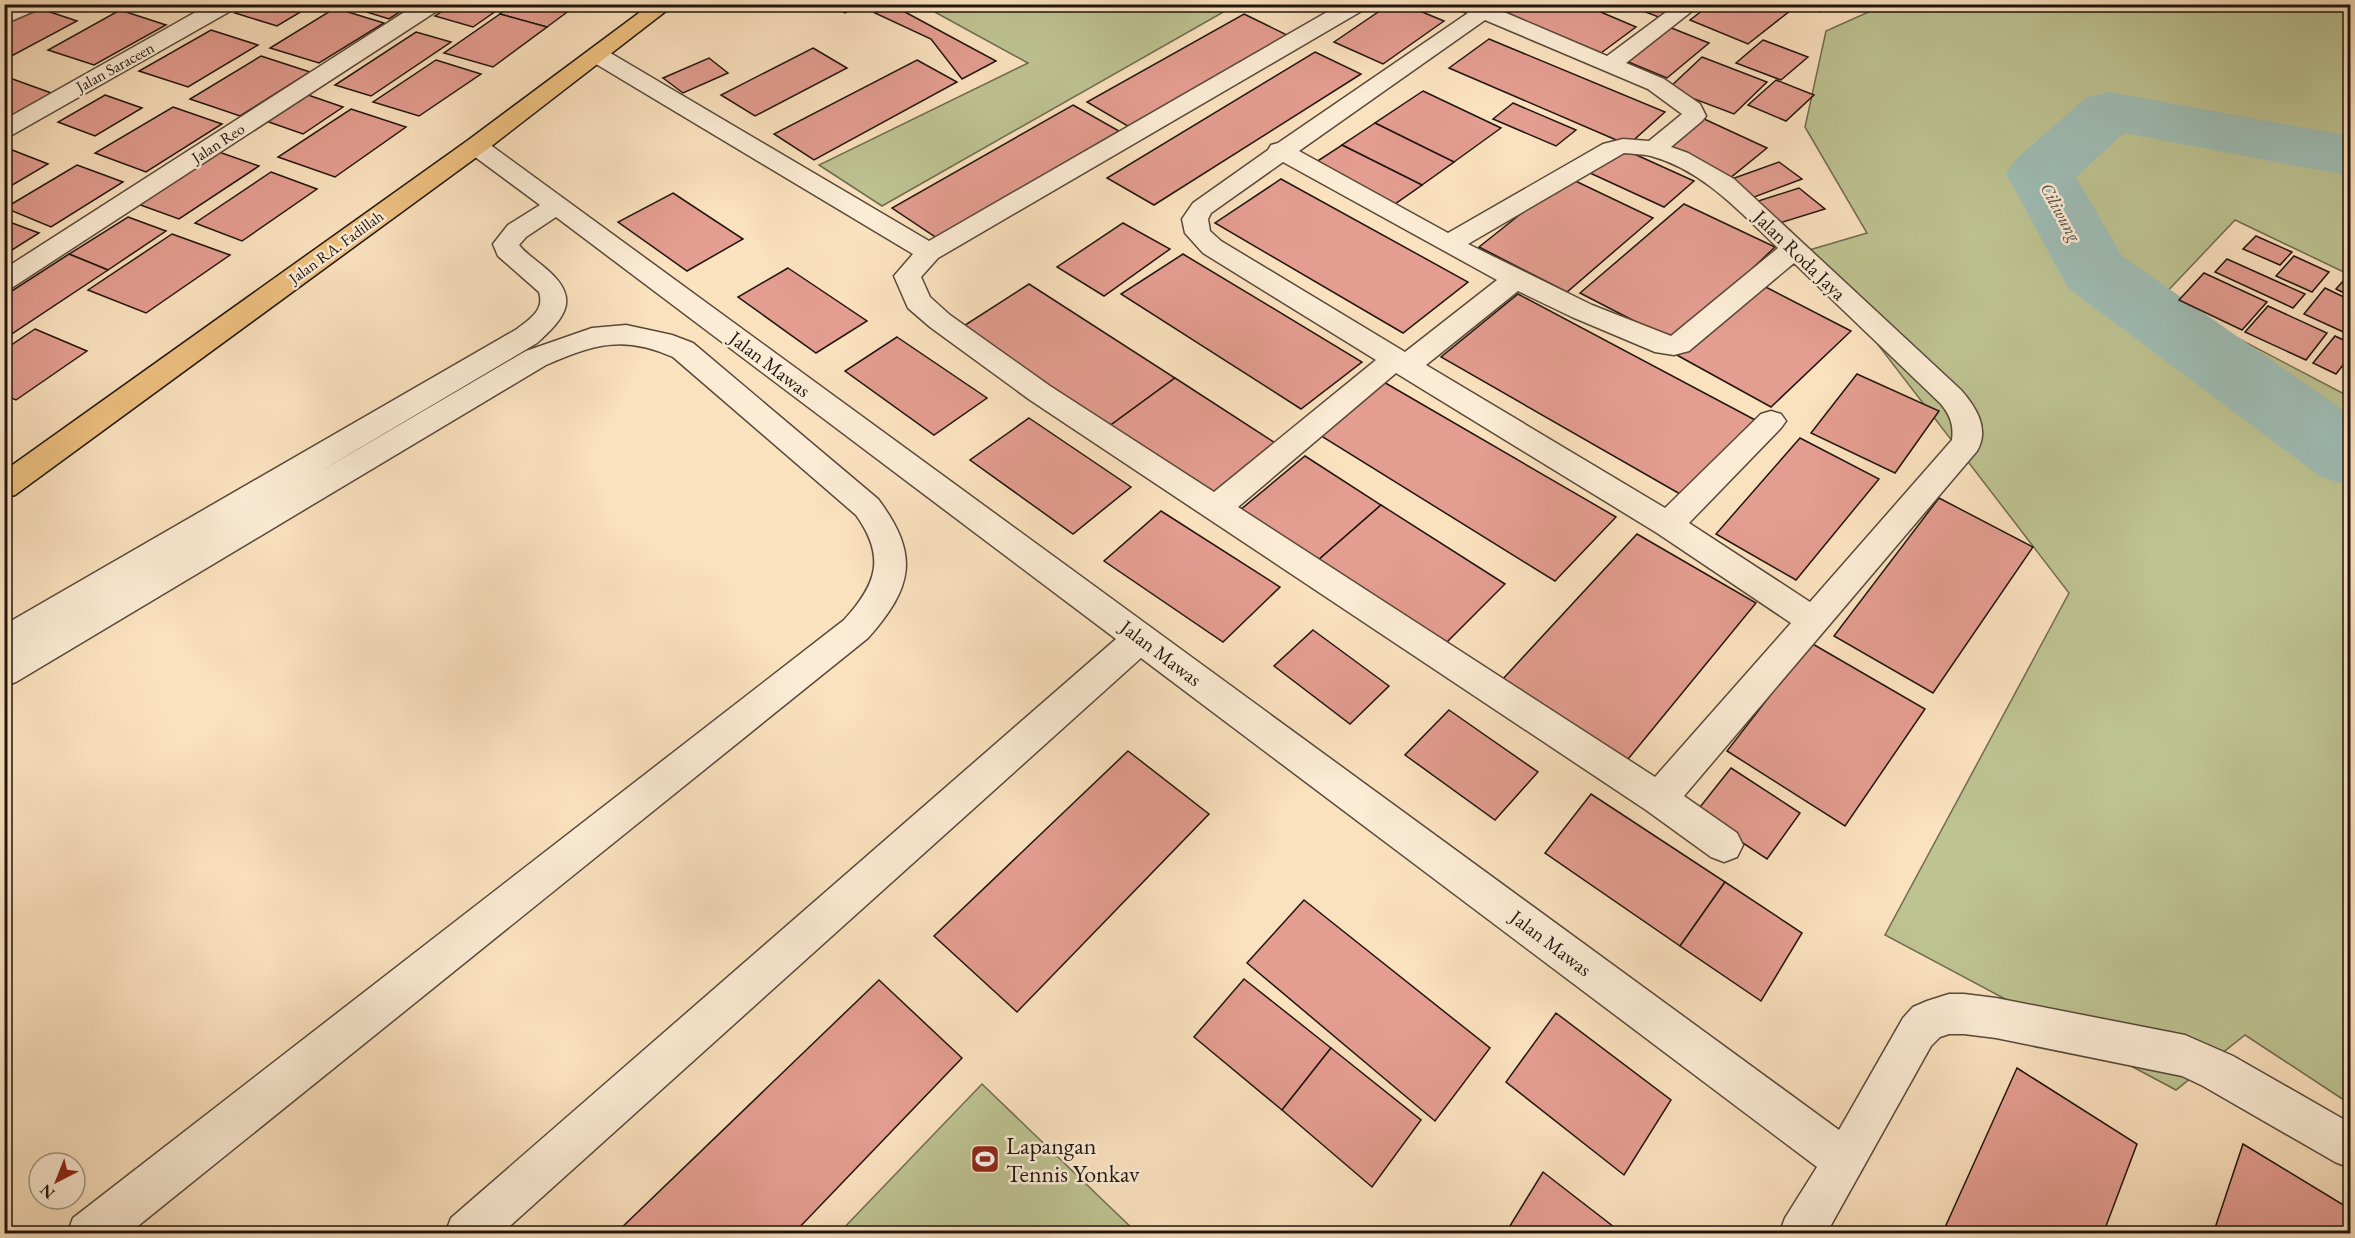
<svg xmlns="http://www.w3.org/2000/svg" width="2355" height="1238" viewBox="0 0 2355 1238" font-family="'EB Garamond',serif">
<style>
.green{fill:#bec392;stroke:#706c50;stroke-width:1.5}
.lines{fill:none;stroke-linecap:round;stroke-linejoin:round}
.river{fill:#9fbdb5;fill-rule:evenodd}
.building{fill:#e49d91;stroke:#21150e;stroke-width:1.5}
.minor-casing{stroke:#58483a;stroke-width:3}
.major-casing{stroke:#21150e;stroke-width:3}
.minor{fill:#fcecd5;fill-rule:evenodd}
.major{fill:#eec180;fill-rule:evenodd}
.labels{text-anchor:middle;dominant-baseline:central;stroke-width:5;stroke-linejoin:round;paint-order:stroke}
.far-street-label{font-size:16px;fill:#21150e;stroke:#fcecd5}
.far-water-label{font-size:18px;font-style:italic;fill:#4d5048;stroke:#fcecd5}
.street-label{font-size:20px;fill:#21150e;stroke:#fcecd5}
.near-poi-label{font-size:24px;fill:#21150e;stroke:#fcecd5;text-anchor:start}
</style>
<rect width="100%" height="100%" fill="#fbe2bf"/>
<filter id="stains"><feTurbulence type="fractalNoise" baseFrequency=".00333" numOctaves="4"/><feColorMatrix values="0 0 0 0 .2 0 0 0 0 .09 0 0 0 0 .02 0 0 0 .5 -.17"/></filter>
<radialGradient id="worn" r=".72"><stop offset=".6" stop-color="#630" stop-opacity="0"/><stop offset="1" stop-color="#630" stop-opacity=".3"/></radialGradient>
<!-- green -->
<g class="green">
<path d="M1216 4 1227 10 882 206 819 165 1028 63 922 5Z"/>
<path d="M1884 5H2350V275L2235 220 2161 298 2350 397V1104L2245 1035 2176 1090 1885 935 2069 593 1806 251 1867 233 1805 127 1826 31Z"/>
<path d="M982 1084 1137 1233H839Z"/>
</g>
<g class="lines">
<!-- river -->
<path class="river" d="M2110 92 2350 136V176L2124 133 2076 177 2122 256 2350 415V486L2321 477 2068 288 2006 173 2016 159 2087 97Z"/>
</g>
<!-- building -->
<g class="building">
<path d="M174 4H207L195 11Z"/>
<path d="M249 4H314L277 26 235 13Z"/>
<path d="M341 4H412L389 19Z"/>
<path d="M453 4H506L473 27 435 16Z"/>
<path d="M513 4H578L547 27 500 14Z"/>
<path d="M828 4H862L845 13Z"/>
<path d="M1390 4H1403L1444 21 1383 64 1334 42Z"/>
<path d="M1486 4H1582L1636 27 1601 53Z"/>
<path d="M1625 4H1678L1661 18Z"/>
<path d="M1711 4H1787L1795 7 1748 44 1690 20Z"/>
<path d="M1802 4H1832L1820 12Z"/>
<path d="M892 5 996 61 962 79 931 39 875 13Z"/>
<path d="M35 7 77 21 4 60V23Z"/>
<path d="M335 8 384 23 319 63 270 48Z"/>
<path d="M120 10 166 25 94 65 48 50Z"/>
<path d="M500 14 547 27 493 67 444 53Z"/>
<path d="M1244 14 1289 36 1131 128 1087 102Z"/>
<path d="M1669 27 1709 43 1667 78 1626 61Z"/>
<path d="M211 30 258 45 188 87 139 71Z"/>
<path d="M416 32 451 42 371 96 335 85Z"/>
<path d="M1489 39 1665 112 1628 145 1449 68Z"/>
<path d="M1763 40 1808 57 1781 80 1736 63Z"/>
<path d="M813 48 847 68 755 116 721 95Z"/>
<path d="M1315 52 1361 74 1154 205 1107 178Z"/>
<path d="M261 56 310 72 240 116 190 99Z"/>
<path d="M1702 57 1767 82 1734 114 1668 89Z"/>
<path d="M709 58 728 73 683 93 663 78Z"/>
<path d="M436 60 481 74 419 116 373 102Z"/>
<path d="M917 60 957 82 814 160 774 134Z"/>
<path d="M7 77 54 94 4 122V79Z"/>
<path d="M1776 80 1814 95 1786 121 1748 105Z"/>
<path d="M1423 91 1501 128 1454 162 1375 123Z"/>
<path d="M105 95 142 108 95 136 58 122Z"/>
<path d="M308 95 343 107 303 134 266 121Z"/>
<path d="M1513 103 1576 130 1556 146 1493 119Z"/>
<path d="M1073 105 1119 131 937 238 892 208Z"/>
<path d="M173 107 222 124 146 172 95 153Z"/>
<path d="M351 109 406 127 335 177 278 157Z"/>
<path d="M1702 118 1767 148 1730 178 1664 147Z"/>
<path d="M1375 123 1454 162 1422 185 1342 145Z"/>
<path d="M1342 145 1422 185 1392 206 1313 164Z"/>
<path d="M7 148 48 164 4 190V149Z"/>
<path d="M1621 148 1694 181 1664 207 1590 173Z"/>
<path d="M216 151 259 166 179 219 135 203Z"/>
<path d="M1779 162 1802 179 1749 199 1726 181Z"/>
<path d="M77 165 123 182 51 227 5 208Z"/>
<path d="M271 172 317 189 242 241 195 223Z"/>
<path d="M1567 177 1653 218 1567 292 1479 247Z"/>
<path d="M1281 179 1468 282 1403 333 1215 223Z"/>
<path d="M1799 188 1825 209 1773 225 1749 204Z"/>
<path d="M673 193 743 239 687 271 618 222Z"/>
<path d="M1684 204 1775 247 1675 342 1580 293Z"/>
<path d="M128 217 166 231 108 270 69 254Z"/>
<path d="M4 220 39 233 4 255Z"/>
<path d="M1123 223 1170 249 1104 296 1057 267Z"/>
<path d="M172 234 230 255 146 313 88 290Z"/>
<path d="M2256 236 2292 252 2280 265 2243 249Z"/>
<path d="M69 254 108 270 4 339V296Z"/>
<path d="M1183 254 1362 362 1301 409 1121 294Z"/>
<path d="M2294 256 2329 272 2312 292 2276 276Z"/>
<path d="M2227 259 2305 294 2293 308 2215 272Z"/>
<path d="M788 268 867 321 816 353 738 297Z"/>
<path d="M2204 273 2267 302 2242 330 2179 300Z"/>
<path d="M2345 279 2350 281V296L2336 289Z"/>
<path d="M1758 283 1851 331 1771 407 1675 354Z"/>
<path d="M1029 284 1175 378 1108 427 962 327Z"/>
<path d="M2325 288 2350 300V335L2304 314Z"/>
<path d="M1518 294 1759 422 1687 498 1441 357Z"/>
<path d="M2268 306 2327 333 2306 360 2245 332Z"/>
<path d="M35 329 87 351 16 400 4 395V350Z"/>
<path d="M2335 336 2350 343V356L2336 374 2313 363Z"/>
<path d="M897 337 987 398 934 435 845 371Z"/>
<path d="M1857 374 1939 411 1895 473 1811 433Z"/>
<path d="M1175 378 1280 446 1214 499 1108 427Z"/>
<path d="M1382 381 1616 517 1555 581 1318 434Z"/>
<path d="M1029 418 1131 487 1073 534 970 460Z"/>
<path d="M1800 438 1879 479 1796 580 1716 534Z"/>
<path d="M1305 456 1381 505 1316 562 1240 510Z"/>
<path d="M1939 498 2033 547 1933 693 1834 636Z"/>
<path d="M1381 505 1505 584 1441 648 1316 562Z"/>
<path d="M1161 511 1280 587 1223 642 1104 561Z"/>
<path d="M1637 534 1756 603 1624 764 1501 681Z"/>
<path d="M1313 630 1389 686 1350 724 1274 666Z"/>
<path d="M1811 643 1925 709 1845 826 1727 751Z"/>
<path d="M1449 710 1538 772 1495 820 1405 755Z"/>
<path d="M1128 751 1209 814 1017 1012 934 936Z"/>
<path d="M1731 768 1800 813 1767 859 1696 812Z"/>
<path d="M1591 794 1725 882 1680 946 1545 853Z"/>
<path d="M1725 882 1802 933 1761 1001 1680 946Z"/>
<path d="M1304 900 1490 1048 1435 1121 1247 963Z"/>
<path d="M1244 979 1331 1048 1282 1110 1194 1037Z"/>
<path d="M879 980 962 1058 793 1234H615Z"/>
<path d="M1556 1013 1671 1100 1624 1175 1506 1082Z"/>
<path d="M1331 1048 1421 1120 1372 1187 1282 1110Z"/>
<path d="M2017 1068 2137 1144 2103 1234H1942Z"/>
<path d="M2243 1144 2350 1209V1234H2213Z"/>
<path d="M1543 1172 1623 1234H1505Z"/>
</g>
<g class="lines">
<!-- minor casing -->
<g class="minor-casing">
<g id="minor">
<path d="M14 4H41L39 9 4 24V9Z"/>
<path d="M210 4H236L234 9 12 135 4 137V120Z"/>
<path d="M417 4H442L440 9 13 287 4 289V269Z"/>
<path d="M1341 4H1367L1365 9 938 258 921 277 930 297 950 315 1050 386 1214 492 1376 360 1203 253 1185 233 1182 219 1193 203 1268 150 1271 145 1278 143 1468 13 1457 9 1455 4H1485L1607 56 1677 4H1701L1626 63 1664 79 1700 104 1706 116 1702 121 1671 147 1688 153 1734 179 1961 390C1976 407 1990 429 1977 451L1684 796 1737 833 1743 845 1737 857 1724 862 1711 857 1646 810 1030 400 930 327 908 308 894 276 913 254 591 61 588 56 591 51 599 49 607 51 929 241ZM1485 20 1648 89 1682 114 1649 141 1623 139 1603 144 1448 233 1299 151ZM1624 153C1633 154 1643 154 1651 156 1703 170 1741 213 1778 248L1671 336 1592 305 1468 244ZM1283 162 1497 280 1405 352 1221 241 1210 231 1208 219 1211 213ZM1794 263 1941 404C1950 415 1954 425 1952 440L1810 602 1689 523 1781 428 1786 421 1781 414 1771 411 1761 414 1665 508 1426 365 1518 291 1572 317 1655 352 1674 355 1689 351ZM1396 373 1657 533 1791 623 1655 777 1238 507Z"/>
<path d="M476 139 485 141 1839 1130 1903 1018 1913 1007 1927 1001 1949 994H1964L1996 998 2185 1035 2233 1056 2350 1123V1168L2335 1162 2203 1086 2182 1076 1996 1038 1964 1034H1949L1940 1037 1931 1046 1826 1234H1779L1785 1218 1817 1167 1141 658 501 1234H445L451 1218 1116 639 556 217 526 237 519 245C525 253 536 260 544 267 581 297 567 316 537 343L314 475 526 351 592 328 626 325 672 335 693 343 878 499C920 555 913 587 868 638L128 1234H67L73 1218 844 620C877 584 886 557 856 515L673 357C623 335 594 344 546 365L16 682 4 686V625L517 329C530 319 545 310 539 292L498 256 493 244 508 225 540 205 467 151 464 146 467 141Z"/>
</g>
</g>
<!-- major casing -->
<g class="major-casing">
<path id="major" d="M651 4H675L485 151 15 495 4 498V471L467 141Z"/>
</g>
<!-- minor -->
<use href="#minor" class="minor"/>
<!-- major -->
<use href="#major" class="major"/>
</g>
<!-- icons -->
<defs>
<g id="stadium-square" transform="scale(1.5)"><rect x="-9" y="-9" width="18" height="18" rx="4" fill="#8f2418" stroke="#fcecd5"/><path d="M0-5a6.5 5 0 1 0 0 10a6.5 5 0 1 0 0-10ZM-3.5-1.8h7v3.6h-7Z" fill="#fff"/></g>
</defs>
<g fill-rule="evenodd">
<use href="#stadium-square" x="985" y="1159"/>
</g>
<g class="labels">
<!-- far-street labels -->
<g class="far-street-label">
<text transform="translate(115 67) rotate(-29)">Jalan Saraceen</text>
<text transform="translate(218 143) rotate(-33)">Jalan Reo</text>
<text transform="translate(336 247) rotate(-36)">Jalan RA. Fadillah</text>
</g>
<!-- far-water labels -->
<g class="far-water-label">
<text transform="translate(2061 212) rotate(61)">Ciliwung</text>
</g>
<!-- street labels -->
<g class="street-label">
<text transform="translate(1800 255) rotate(44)">Jalan Roda Jaya</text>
<text transform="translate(770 364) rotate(37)">Jalan Mawas</text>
<text transform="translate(1161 653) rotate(37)">Jalan Mawas</text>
<text transform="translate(1551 943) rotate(37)">Jalan Mawas</text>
</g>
<!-- near-poi labels -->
<g class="near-poi-label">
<text x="1006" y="1145">Lapangan<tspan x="1006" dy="28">Tennis Yonkav</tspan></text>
</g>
</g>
<!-- margin -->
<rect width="2355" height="1238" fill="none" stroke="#fbe2bf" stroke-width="24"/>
<rect x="6" y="6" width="2343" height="1226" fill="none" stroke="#21150e" stroke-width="3"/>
<rect x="12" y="12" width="2331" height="1214" fill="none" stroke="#21150e" stroke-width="1.5"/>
<!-- north arrow -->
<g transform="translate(57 1181) rotate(222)"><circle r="28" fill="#fcecd5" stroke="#a49685" stroke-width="1.5"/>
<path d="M0-4.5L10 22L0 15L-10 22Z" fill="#8f2418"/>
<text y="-9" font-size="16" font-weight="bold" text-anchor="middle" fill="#21150e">N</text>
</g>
<rect width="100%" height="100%" filter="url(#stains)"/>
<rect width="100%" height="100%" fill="url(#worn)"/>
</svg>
